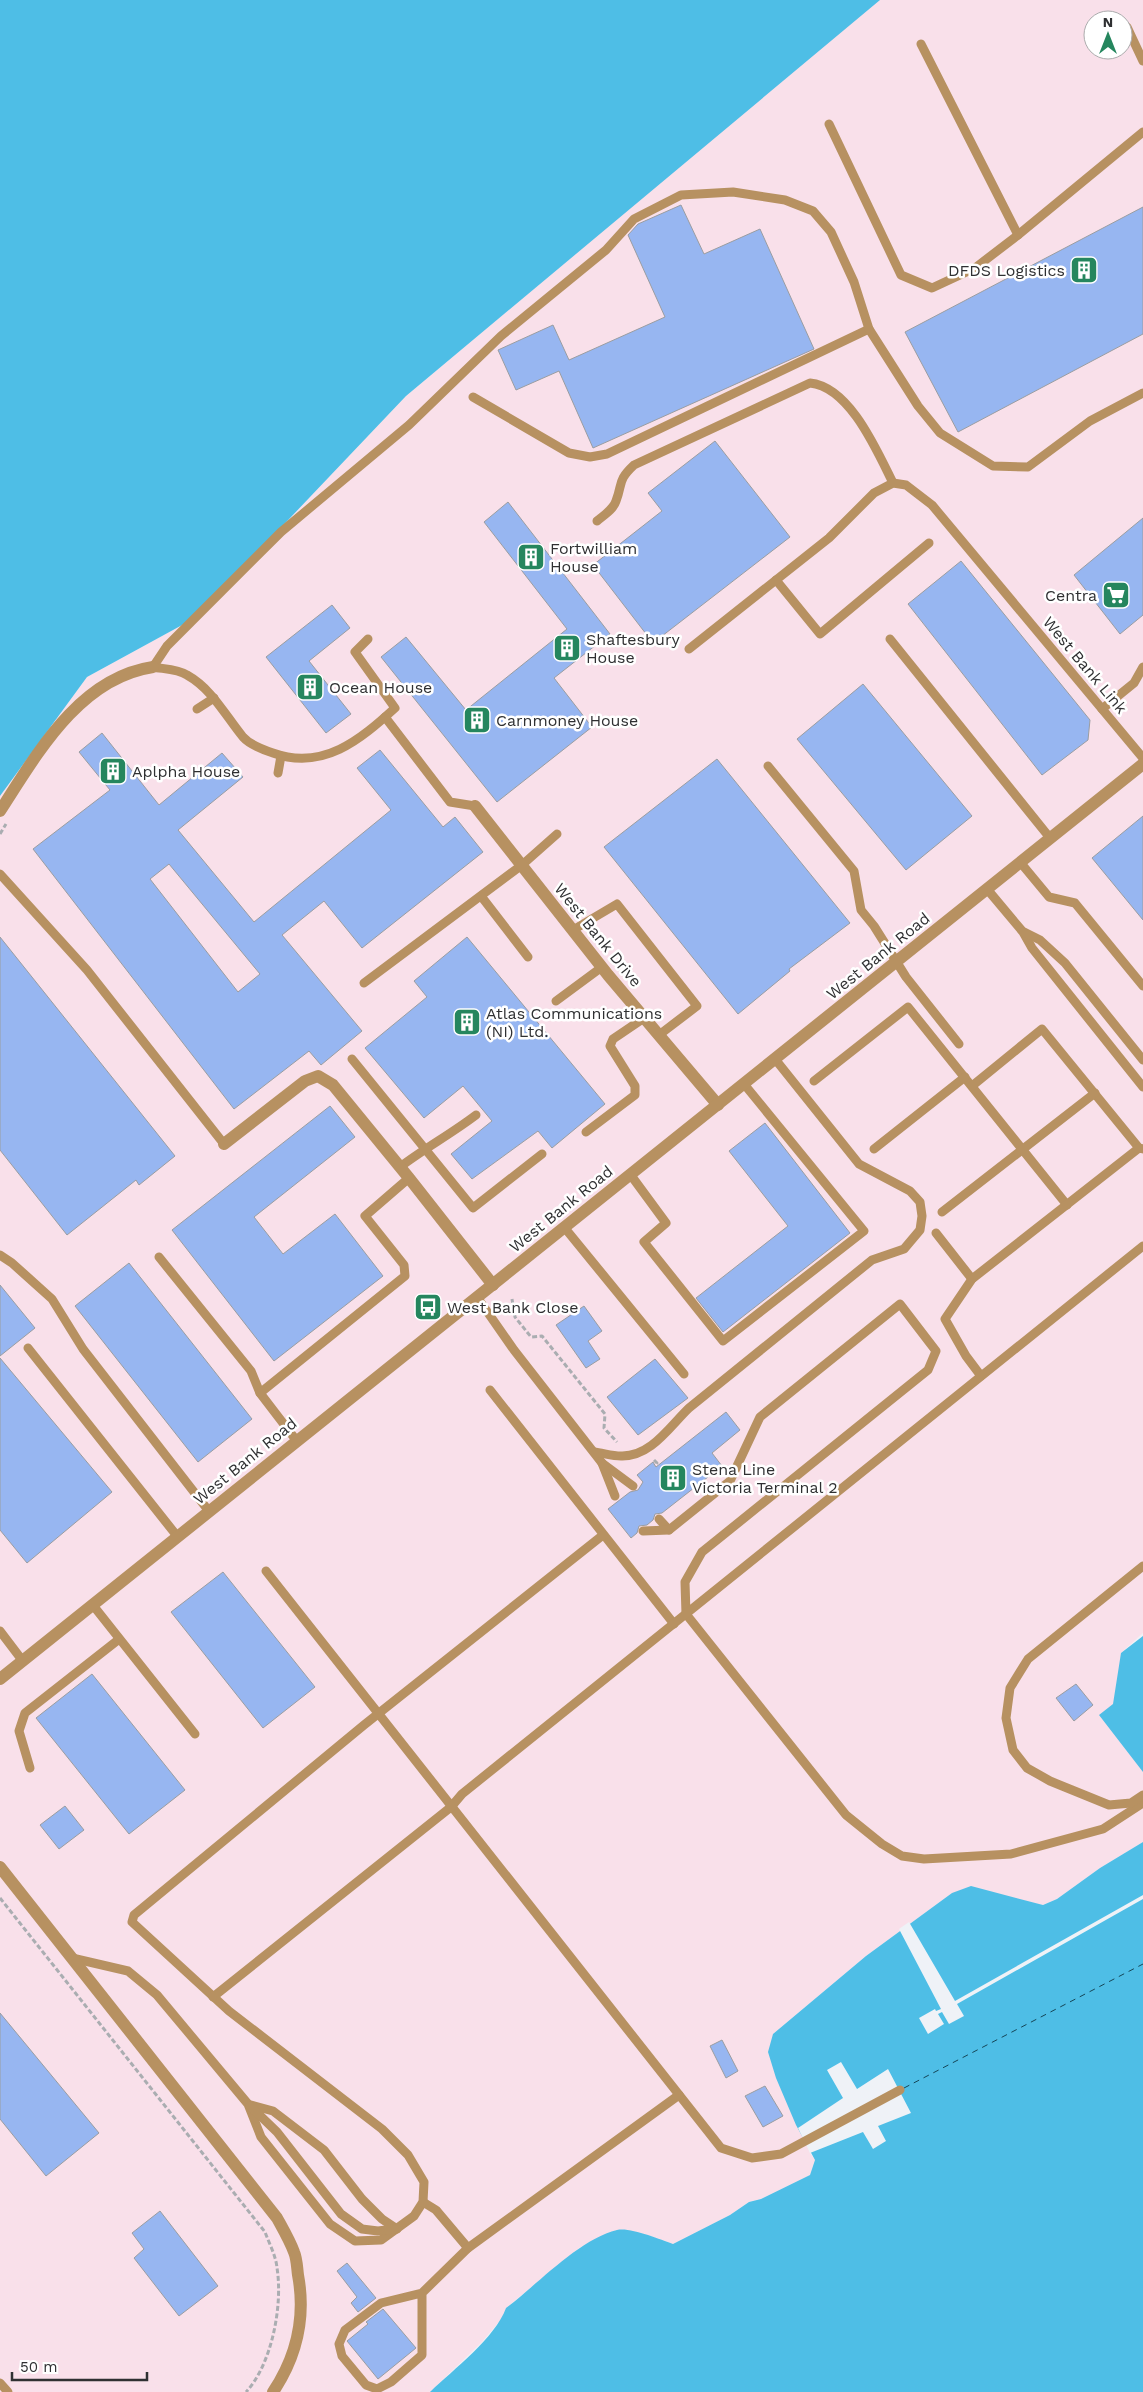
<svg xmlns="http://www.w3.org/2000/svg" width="1143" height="2392" viewBox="0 0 1143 2392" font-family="'Work Sans',sans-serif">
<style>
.industrial{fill:#f9e0ea;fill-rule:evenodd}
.water{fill:#4ebee6}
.pier{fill:#eff2f7}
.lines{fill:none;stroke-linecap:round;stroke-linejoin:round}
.ferry{stroke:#164657;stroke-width:1;stroke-dasharray:6 5;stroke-linecap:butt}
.building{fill:#97b6f1;stroke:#9a9da1;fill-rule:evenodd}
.path{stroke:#aaadb1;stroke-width:3;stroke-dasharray:5 2.5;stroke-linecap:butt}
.service{stroke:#b79161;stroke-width:9}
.minor{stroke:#b79161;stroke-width:12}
.tertiary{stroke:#b79161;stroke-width:12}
.labels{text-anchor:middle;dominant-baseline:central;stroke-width:5;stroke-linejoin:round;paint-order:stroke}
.poi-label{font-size:16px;fill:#2f3032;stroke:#fff;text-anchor:start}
.street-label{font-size:16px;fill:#2f3032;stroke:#fff}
</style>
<rect width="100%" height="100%" fill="#eff2f7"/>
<!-- industrial -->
<path class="industrial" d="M878 0H1143V1633L1121 1653 1143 1769V1842L1100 1868 1057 1899 1043 1905 1019 1900 952 1893 866 1956 773 2034 810 2153 815 2160 810 2175 761 2199 749 2202 730 2215 673 2244 647 2235 618 2230 579 2248 506 2308 503 2317 482 2342 430 2392H0V796L87 677 195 618 406 396ZM1093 20H1123V50H1093Z"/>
<!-- water -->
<g class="water">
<path d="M0 0H880L406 396 195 618 87 677 0 796Z"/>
<path d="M1143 1636V1772L1099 1715 1113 1704 1121 1653Z"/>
<path d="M1143 1842V2392H430C454 2369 495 2338 506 2308 537 2285 579 2239 617 2230 630 2227 659 2239 673 2244L730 2215 749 2202 761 2199 810 2175 815 2160 796 2125 776 2078 768 2052 773 2034 866 1956 952 1893 971 1886 1043 1905 1057 1899 1100 1868Z"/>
</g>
<!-- pier -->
<g class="pier">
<path d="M1143 1895V1899L957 2004 964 2016 949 2024 942 2012 938 2014 944 2024 928 2034 919 2018 935 2009 936 2011 941 2009 899 1929 909 1922 955 2001Z"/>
<path d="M841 2062 857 2089 888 2069 911 2113 878 2126 886 2141 873 2149 863 2132 810 2153 798 2128 843 2098 827 2070Z"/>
</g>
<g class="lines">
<!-- ferry -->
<path class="ferry" d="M904 2088 1143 1964"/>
</g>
<!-- building -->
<g class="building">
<path d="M681 205 704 254 760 229 814 349 593 448 559 371 516 390 498 350 553 325 569 360 665 317 628 235 638 224Z"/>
<path d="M1143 207V334L958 432 905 332Z"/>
<path d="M715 441 790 537 653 643 593 565 662 511 648 493Z"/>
<path d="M508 502 610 634 554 678 592 727 497 802 381 657 406 637 466 710 567 629 484 522Z"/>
<path d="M1143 518V615L1120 634 1074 575Z"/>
<path d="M961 561 1090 720 1088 740 1042 775 908 604Z"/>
<path d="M332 605 350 628 309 661 351 714 326 733 266 657Z"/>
<path d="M863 684 972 816 906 870 797 739Z"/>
<path d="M102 733 159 805 222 753 243 777 178 830 254 922 391 810 357 768 380 750 443 827 455 817 483 852 362 948 324 901 282 935 362 1031 321 1065 309 1051 234 1109 33 849 110 790 79 752ZM169 864 260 974 238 992 150 879Z"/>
<path d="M717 759 850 923 789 969 790 971 738 1014 604 847Z"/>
<path d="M1143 816V920L1092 858Z"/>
<path d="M0 937 175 1156 139 1185 136 1180 67 1235 0 1150Z"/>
<path d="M467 937 605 1104 552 1148 538 1131 472 1179 451 1154 492 1121 463 1086 424 1118 365 1048 427 997 414 981Z"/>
<path d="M330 1106 355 1137 254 1217 283 1254 335 1214 383 1276 274 1361 172 1230Z"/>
<path d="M765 1123 850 1233 723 1332 696 1298 788 1226 729 1151Z"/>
<path d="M129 1263 252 1419 198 1462 75 1306Z"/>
<path d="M0 1285 35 1328 0 1356Z"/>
<path d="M584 1306 602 1331 588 1341 600 1359 586 1368 556 1325Z"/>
<path d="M0 1358 112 1492 27 1563 0 1530Z"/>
<path d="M655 1359 688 1398 638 1435 607 1397Z"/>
<path d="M726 1412 740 1430 712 1453 722 1466 662 1513 655 1514 653 1520 647 1525 639 1526 637 1533 631 1538 608 1509 630 1492 638 1490 643 1482 637 1475 653 1462 656 1467Z"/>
<path d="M223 1572 315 1687 263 1728 171 1612Z"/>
<path d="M92 1674 185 1790 129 1834 36 1718Z"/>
<path d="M1076 1684 1093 1705 1074 1721 1056 1698Z"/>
<path d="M65 1806 84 1830 59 1849 40 1825Z"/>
<path d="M0 2013 99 2133 46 2176 0 2119Z"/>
<path d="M722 2040 738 2071 726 2078 710 2046Z"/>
<path d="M765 2086 783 2116 763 2127 745 2096Z"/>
<path d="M160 2211 218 2286 179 2316 134 2258 144 2249 132 2233Z"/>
<path d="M347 2263 376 2298 358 2312 351 2303 357 2297 337 2271Z"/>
<path d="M383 2309 416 2348 378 2379 347 2341 368 2324 366 2322Z"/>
</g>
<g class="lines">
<!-- path -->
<g class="path">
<path d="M0 834 6 824"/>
<path d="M512 1299 515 1317 531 1337 542 1336 605 1414 604 1428 617 1442"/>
<path d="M654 1460 657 1463 654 1465"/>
<path d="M0 1898 265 2232C269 2243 276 2256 277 2268 283 2305 272 2364 246 2392"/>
</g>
<!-- service -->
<g class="service">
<path d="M1127 27 1143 61"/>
<path d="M921 44 1018 235"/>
<path d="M829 124 901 275 932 288 975 268 1018 235 1143 132"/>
<path d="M473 397 569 453 590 457 607 454 869 329"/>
<path d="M597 521C604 515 613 510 616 501 623 483 617 481 634 465L810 383C850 387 877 451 893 483"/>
<path d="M776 580 820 634 929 543"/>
<path d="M368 639 355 652 395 708C360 740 323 771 273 753 264 750 250 745 243 737 225 715 212 689 187 675 178 669 163 669 153 667L167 646 281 532 409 425 501 336 606 250 634 219 681 195 733 192 785 200 813 211 831 232 854 282 869 329 918 406 940 433 993 466 1028 467 1090 421 1143 393"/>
<path d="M890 639 1050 838"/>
<path d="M689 649 829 538 874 493 893 483 906 485 932 505 1143 758"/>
<path d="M197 709 214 698"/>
<path d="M1102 709 1134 683 1143 667"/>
<path d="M385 717 450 802 475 806"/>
<path d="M768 766 854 871 861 910 874 926 906 977 959 1044"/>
<path d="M278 773 281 756"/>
<path d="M1020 862 1049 897 1075 903 1143 986"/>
<path d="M0 874 87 970 224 1144"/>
<path d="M987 889 1023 932 1032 948 1143 1087"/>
<path d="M481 896 528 957"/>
<path d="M573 930 617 904 697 1006 659 1035"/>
<path d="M1024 932 1040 940 1065 963 1143 1060"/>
<path d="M364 983 522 865 557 834"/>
<path d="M556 1001 602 967"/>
<path d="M352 1059 473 1208 542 1154"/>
<path d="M814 1081 908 1007 1067 1205"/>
<path d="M972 1086 1042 1029 1139 1148"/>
<path d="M586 1132 635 1095V1086L610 1046 613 1039 644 1018"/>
<path d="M874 1149 965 1077"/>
<path d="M400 1167C425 1148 451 1134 476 1115"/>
<path d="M630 1174 666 1223 644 1242 723 1341 864 1231 744 1084"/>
<path d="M942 1212 1095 1093"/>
<path d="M564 1227 684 1374"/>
<path d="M936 1233 972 1279"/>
<path d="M0 1255 12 1263 52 1299 83 1349 208 1510"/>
<path d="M159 1257 251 1371 260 1393 296 1440"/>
<path d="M477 1297 514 1350 602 1463 633 1486"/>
<path d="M28 1348 177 1536"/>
<path d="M981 1376 966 1356 945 1319 972 1279 1139 1148 1143 1149"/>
<path d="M490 1390 674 1624"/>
<path d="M260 1393 405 1276 404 1265 365 1216 409 1178"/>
<path d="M594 1452C603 1453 612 1456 621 1456 651 1457 670 1426 689 1408L872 1260 904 1249 920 1230 922 1216 920 1202 910 1191 859 1164 775 1059"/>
<path d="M602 1463 615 1496"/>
<path d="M659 1519 669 1530"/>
<path d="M643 1531 669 1530 730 1481 760 1417 900 1304 936 1351 928 1370 702 1552 685 1582 686 1614 846 1815 882 1844 902 1856 924 1859 1011 1854 1103 1829 1143 1803"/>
<path d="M1143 1566 1028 1659 1010 1688 1006 1718 1013 1750 1027 1768 1050 1781 1109 1805 1131 1803 1143 1795"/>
<path d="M266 1571 721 2148 752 2158 781 2154 900 2090"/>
<path d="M92 1604 195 1734"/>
<path d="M0 1631 22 1660"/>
<path d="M30 1768 19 1731 25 1713 118 1640"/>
<path d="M72 1958 128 1971 157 1995 248 2104 261 2137 330 2224 355 2241 381 2240 414 2216 423 2202 424 2182 408 2155 382 2129 229 2011 132 1922 134 1915 364 1725 603 1535"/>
<path d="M213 1997 451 1807 462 1794 1143 1246"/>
<path d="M251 2105 273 2111 324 2150 362 2199 382 2219 397 2229"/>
<path d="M250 2106 277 2132 341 2214 362 2229 378 2231 394 2229"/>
<path d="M423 2202 436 2210 468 2248"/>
<path d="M422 2293 381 2303 345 2330 339 2344 342 2356 366 2385 377 2389 391 2382 422 2355V2293L468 2248 679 2095"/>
<path d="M0 2383 8 2392"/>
</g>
<!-- minor -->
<g class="minor">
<path d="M475 806 608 975 718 1105"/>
<path d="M0 811C37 754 79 678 153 667"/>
<path d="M224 1144 305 1081 318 1076 333 1085 409 1178 493 1285"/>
<path d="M0 1867 277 2218C283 2229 290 2241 294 2252 297 2259 297 2268 298 2275 306 2318 297 2356 273 2392"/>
</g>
<!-- tertiary -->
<path class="tertiary" d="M0 1679 1143 764"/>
</g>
<!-- icons -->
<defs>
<g id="building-square" transform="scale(1.4375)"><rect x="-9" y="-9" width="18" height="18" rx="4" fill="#25865e" stroke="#fff"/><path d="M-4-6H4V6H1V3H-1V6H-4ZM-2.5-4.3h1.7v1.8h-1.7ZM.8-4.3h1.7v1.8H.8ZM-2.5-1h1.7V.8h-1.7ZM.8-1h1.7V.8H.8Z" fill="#fff"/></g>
<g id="supermarket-square" transform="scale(1.4375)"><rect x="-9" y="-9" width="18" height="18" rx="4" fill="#25865e" stroke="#fff"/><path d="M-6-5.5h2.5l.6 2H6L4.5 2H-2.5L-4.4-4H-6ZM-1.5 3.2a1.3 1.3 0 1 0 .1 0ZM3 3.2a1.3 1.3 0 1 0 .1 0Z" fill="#fff"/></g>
<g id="bus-square" transform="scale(1.4375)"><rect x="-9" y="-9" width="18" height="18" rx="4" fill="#25865e" stroke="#fff"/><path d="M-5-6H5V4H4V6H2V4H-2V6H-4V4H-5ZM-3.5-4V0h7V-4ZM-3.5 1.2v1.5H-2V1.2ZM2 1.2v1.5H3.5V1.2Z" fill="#fff"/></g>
</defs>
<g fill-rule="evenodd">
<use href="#building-square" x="1084" y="270"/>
<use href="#building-square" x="531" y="557"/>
<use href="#supermarket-square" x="1116" y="595"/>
<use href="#building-square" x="567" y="648"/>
<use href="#building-square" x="310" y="687"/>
<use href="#building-square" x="477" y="720"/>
<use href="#building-square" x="113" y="771"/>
<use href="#building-square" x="467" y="1022"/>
<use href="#bus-square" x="428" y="1307"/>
<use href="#building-square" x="673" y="1478"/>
</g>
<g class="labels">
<!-- poi labels -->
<g class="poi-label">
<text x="1065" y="270" text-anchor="end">DFDS Logistics</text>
<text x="550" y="548">Fortwilliam<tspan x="550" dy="18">House</tspan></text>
<text x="1097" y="595" text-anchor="end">Centra</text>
<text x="586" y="639">Shaftesbury<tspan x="586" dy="18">House</tspan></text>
<text x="329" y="687">Ocean House</text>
<text x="496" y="720">Carnmoney House</text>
<text x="132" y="771">Aplpha House</text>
<text x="486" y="1013">Atlas Communications<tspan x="486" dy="18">(NI) Ltd.</tspan></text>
<text x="447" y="1307">West Bank Close</text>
<text x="692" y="1469">Stena Line<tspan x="692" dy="18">Victoria Terminal 2</tspan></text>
</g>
<!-- street labels -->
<g class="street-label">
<text transform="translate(1085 665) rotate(50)">West Bank Link</text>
<text transform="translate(598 935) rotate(51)">West Bank Drive</text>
<text transform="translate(878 956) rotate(-39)">West Bank Road</text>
<text transform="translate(561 1209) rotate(-39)">West Bank Road</text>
<text transform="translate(245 1461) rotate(-39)">West Bank Road</text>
</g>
</g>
<!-- north arrow -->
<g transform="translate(1108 35)"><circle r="24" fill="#ffffff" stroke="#acacad"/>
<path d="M0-4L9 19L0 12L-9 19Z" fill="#25865e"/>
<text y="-8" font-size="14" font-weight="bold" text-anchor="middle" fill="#2f3032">N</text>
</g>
<!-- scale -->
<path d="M12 2372v8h135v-8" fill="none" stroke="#2f3032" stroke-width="2.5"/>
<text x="20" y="2372" font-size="15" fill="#2f3032" stroke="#ffffff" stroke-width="4" paint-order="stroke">50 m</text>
</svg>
